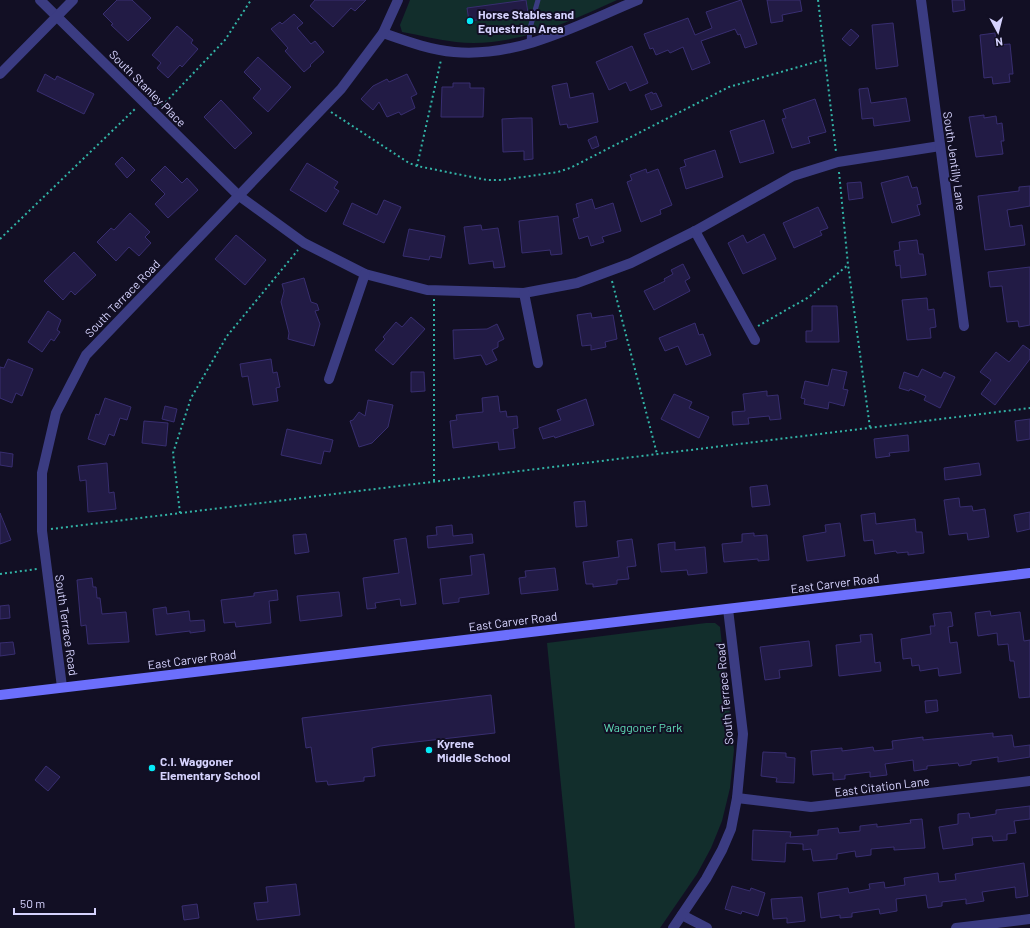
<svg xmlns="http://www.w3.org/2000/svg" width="1030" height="928" viewBox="0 0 1030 928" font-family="Barlow,sans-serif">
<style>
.green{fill:#122e2c}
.building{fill:#221b45;stroke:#382e70}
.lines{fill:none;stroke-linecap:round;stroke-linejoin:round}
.path{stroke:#32b3a6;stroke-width:2;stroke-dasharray:2 3;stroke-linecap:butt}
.lane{stroke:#3b3c82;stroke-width:5}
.street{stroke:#3b3c82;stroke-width:10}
.secondary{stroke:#6c6ffc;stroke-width:10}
.poi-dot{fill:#06eaf7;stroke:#120f24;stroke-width:1.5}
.labels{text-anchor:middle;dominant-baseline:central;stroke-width:4;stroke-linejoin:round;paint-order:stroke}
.poi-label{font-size:12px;font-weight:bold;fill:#d6d3fe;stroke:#120f24;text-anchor:start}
.street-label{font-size:12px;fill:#d6d3fe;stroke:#120f24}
.park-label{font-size:12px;fill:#60ddb8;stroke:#120f24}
</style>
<rect width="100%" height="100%" fill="#120f24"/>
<!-- green -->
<g class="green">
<path d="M410 0H617C566 23 513 48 456 42 438 40 420 35 402 32L400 25Z"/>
<path d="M706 623H715L720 627 734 750 730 788 722 821 711 848 697 874 660 928H575L547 643Z"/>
</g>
<!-- building -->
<g class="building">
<path d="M117 0H132L151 18 128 41 111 25 113 24 103 14Z"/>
<path d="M315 0H366L355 11 351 8 333 27 310 6Z"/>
<path d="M526 0 528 13 469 21 467 8Z"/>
<path d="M741 0 757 44 745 48 740 34 738 35 735 29 701 41 710 63 692 70 683 47 670 53 668 50 656 55 653 48 650 49 644 34 688 18 695 35 712 28 706 12Z"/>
<path d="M767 0H800L802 11 782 15 783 21 771 23Z"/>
<path d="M952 0H964L965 10 953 12Z"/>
<path d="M294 14 303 23 297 28 311 44 315 41 324 52 310 65 311 66 304 72 285 51 288 48 271 29 280 22 282 24Z"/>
<path d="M893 23 898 66 876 69 872 25Z"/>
<path d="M177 26 193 40 191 43 198 49 182 67 180 65 168 78 157 68 161 63 152 55Z"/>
<path d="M851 29 859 36 850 46 842 39Z"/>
<path d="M995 33 996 45 1010 44 1013 74H1009L1010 82 993 84 992 77 984 78 980 35Z"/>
<path d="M632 46 648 83 630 91 626 82 609 90 596 62Z"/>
<path d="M258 57 291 87 268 112 253 98 261 89 244 72Z"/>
<path d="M45 74 55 80 57 76 94 94 84 114 37 91Z"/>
<path d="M407 74 417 94 411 97 415 108 401 115 399 112 387 117 379 102 373 110 361 99 373 86 387 79 389 82Z"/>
<path d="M453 83H470V88H484L483 117H441L442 87H453Z"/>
<path d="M567 83 570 98 593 93 598 122 568 128 567 124 560 125 552 86Z"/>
<path d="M868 88 871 103 906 98 910 121 874 126 873 118 862 119 859 89Z"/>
<path d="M652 92 653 94 656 93 662 106 651 110 645 95Z"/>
<path d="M815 99 826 132 808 137 810 143 792 148 782 119 786 118 783 110Z"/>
<path d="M221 100 252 133 235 149 204 117Z"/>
<path d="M984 115V118L996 116 997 124 1002 123 1004 141H1001L1003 154 976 157 969 117Z"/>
<path d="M520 118H532L533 159 524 160V151L503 152 502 119Z"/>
<path d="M764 120 774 153 740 163 730 131Z"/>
<path d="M596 136 599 146 592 149 588 140Z"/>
<path d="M715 150 723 177 686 189 680 168 686 166 684 160Z"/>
<path d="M122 157 135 170 127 178 115 164Z"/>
<path d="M307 163 338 182 334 188 339 191 326 212 290 190Z"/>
<path d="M165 166 182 183 187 178 198 190 168 218 155 204 165 194 151 180Z"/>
<path d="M646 169 647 173 658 169 672 205 660 210 661 214 641 222 627 182 632 180 630 175Z"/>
<path d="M908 176 912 188 917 187 921 204 917 205 920 215 892 223 881 183Z"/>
<path d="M861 182 863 198 849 200 847 183Z"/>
<path d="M1030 186V206L1007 210 1010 227 1022 225 1025 245 985 250 978 196 1019 191V187Z"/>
<path d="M592 199 595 209 613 203 621 231 602 237 604 242 591 246 588 236 579 239 573 219 579 217 576 204Z"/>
<path d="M384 200 401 207 384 243 343 224 352 203 377 215Z"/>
<path d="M818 207 828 228 820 231 822 235 794 248 783 223Z"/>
<path d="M130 213 150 232 145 237 151 243 139 256 129 247 116 261 97 242 111 228 114 230Z"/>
<path d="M558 216 562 254 551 255 550 250 522 253 519 221Z"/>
<path d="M481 225 482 230 498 228 505 267 494 268 493 261 469 264 464 227Z"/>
<path d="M409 229 445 236 441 258 430 256 429 260 403 256Z"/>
<path d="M764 234 776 259 743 274 728 243 743 235 747 243Z"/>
<path d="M236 235 266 260 245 285 215 259Z"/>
<path d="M917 240 919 254H923L926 275 901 278 900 265 896 266 894 251 900 250 899 242Z"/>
<path d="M74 252 96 275 75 295 71 291 63 300 44 281Z"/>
<path d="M683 264 690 278 685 281 690 291 654 310 644 291 665 281 664 279 673 274 671 270Z"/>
<path d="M1030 267V325L1019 327 1018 321 1007 322 1002 286 990 287 988 272Z"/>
<path d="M304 278 311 302 317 304 319 310 315 311 320 324 314 346 288 339 289 333 281 302 284 291 282 284Z"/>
<path d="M927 298 928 310 934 309 936 327 930 328 931 338 907 340 902 300Z"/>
<path d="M812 306H837L839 342H806V331H812Z"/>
<path d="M48 311 61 320 57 330 60 332 54 341 51 339 42 352 28 342Z"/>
<path d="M591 313 592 318 613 315 617 339 605 342 606 347 591 350V345L582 346 577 315Z"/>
<path d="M411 317 425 329 393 365 375 350 385 339 383 337 396 322 402 327Z"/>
<path d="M695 323 699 335 703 334 711 355 686 365 678 346 665 351 659 338Z"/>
<path d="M497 324 504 339 498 342V347L492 350 497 360 486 365 481 355 454 359 453 330 487 329Z"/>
<path d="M1023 345 1030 350V359L995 405 981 394 991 380 980 372 996 352 1009 362Z"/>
<path d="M8 359 33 369 22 396 16 393 12 403 0 398V367L4 368Z"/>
<path d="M271 359 273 373 277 372 280 387 276 388 278 401 253 405 248 376 242 377 240 364Z"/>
<path d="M832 369 847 372 843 389 848 390 844 406 829 402 828 409 804 404 805 399 801 398 805 381 828 386Z"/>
<path d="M922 369 941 378 944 372 955 377 940 408 924 400 926 396 910 389 909 391 899 388 904 372 918 377Z"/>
<path d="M411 372H424L425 391 411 392Z"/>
<path d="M767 391V396L778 395 781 419 770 420 769 416 748 418 749 424 733 425 732 412 745 411 743 394Z"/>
<path d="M674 394 692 402 689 408 709 417 699 438 661 419Z"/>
<path d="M498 396 500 412 506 411 507 417 517 416 518 428 513 429 515 448 499 450 498 442 453 448 450 421 457 420 456 415 483 412 482 398Z"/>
<path d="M105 398 131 407 127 420 120 418 114 436 109 434 105 445 88 439 96 414 99 415Z"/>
<path d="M586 399 594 425 555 438 554 436 543 439 539 428 561 420 557 410Z"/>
<path d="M368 400 393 405 388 427 372 443 359 447 350 421 353 420 359 412 365 416Z"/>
<path d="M165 406 177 409 174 422 162 419Z"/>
<path d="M1030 419V439L1017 441 1015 421Z"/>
<path d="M144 421 168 423 166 446 142 443Z"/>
<path d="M287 429 333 440 330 452 324 451 321 464 281 455Z"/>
<path d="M908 435 909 451 889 453 890 456 876 458 874 439Z"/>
<path d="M0 452 13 454 12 467 0 465Z"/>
<path d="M107 463 109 493 114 492 116 509 88 512 86 480 80 481 78 466Z"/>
<path d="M979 463 981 475 945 480 944 468Z"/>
<path d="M767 485 770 505 752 507 750 487Z"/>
<path d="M959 498 960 507 972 506 973 511 985 509 989 537 968 540 967 533 949 535 944 500Z"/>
<path d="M585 501 587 526 576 527 574 502Z"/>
<path d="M1030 512V529L1017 532 1014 515Z"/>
<path d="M0 513 11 540 0 544Z"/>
<path d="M875 513 876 524 915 519 916 532H922L924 553 908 555V552L897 553 896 551 875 554 873 540 864 541 861 515Z"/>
<path d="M840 523 845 556 807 561 803 536 826 532 825 525Z"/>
<path d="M452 525 453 536 472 534 473 543 428 548 427 536 437 535 436 527Z"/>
<path d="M754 533V536L767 535 769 560 758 561V559L724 562 722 544 742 542V534Z"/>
<path d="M306 534 309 552 295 554 293 535Z"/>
<path d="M406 538 416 604 401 606 400 599 375 603 376 608 367 609 363 578 399 573 394 540Z"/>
<path d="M632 539 636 566 627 567 629 579 617 580V584L593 587V584H586L583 562 619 557 617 541Z"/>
<path d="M675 542V550L705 547 707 573 688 575 687 570 661 572 658 544Z"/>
<path d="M484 554 489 594 459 598V602L443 604 440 579 472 575 470 556Z"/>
<path d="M555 568 558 590 521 594 519 578 526 577 525 571Z"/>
<path d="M92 578 93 587H96L97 598H100L102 614 126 612 129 642 88 644 86 625 81 626 77 580Z"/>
<path d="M277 590 278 600 269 601 271 623 236 627 235 622 224 623 221 600 254 596V593Z"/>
<path d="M339 592 342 616 300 621 297 596Z"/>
<path d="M9 605 10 618 0 619V606Z"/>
<path d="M166 607 167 614 189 611 190 621 204 620 205 631 190 633V631L156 635 153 609Z"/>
<path d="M990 611 991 616 1020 612 1024 641 1030 640V697L1019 698 1014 661H1010L1008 644 998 645 997 633 978 636 975 613Z"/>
<path d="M951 612 953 626 948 627 950 643 957 642 961 673 939 676 938 668 920 671 919 665 912 666 911 658 903 659 901 639 931 634 930 626H935L933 614Z"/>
<path d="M872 634 875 663 880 662 881 671 839 676 836 645 861 642 860 635Z"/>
<path d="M809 641 812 666 779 670 780 678 765 680 760 647Z"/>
<path d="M13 642 15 654 0 656V643Z"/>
<path d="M491 695 495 733 380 746 372 748 375 776 364 777V781L328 785 327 781 316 782 311 747 306 748 302 718Z"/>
<path d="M937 700 938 711 926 713 925 701Z"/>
<path d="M993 733V737L1012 735 1014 747 1030 745V757L998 762V757L971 761V764L959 766 958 763 927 766V769L914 771 913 760 885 764 887 775 870 777V772L845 775V779L833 780V773L813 775 811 751 842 748V751L873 747 874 751 893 749 892 741 923 737V740Z"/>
<path d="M763 752 786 753V757L795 758 794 783 776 782 777 778 761 776Z"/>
<path d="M46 766 60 777 48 791 35 780Z"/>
<path d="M1030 806V819L1014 821 1016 833 1007 834V840L993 841 992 836 972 838 973 845 943 849 939 827 958 824V814L969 813 970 818 996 814V810Z"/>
<path d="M922 819 925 848 894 850V847L871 849V855L856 857 855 851 837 854V859L813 861 811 849 803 850V844L786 843 785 862 752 860 753 830 791 832 790 837 818 835V830L838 828 839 833 860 831V826L877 824V827L911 823 910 820Z"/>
<path d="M1024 863 1028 896 1016 898 1015 887 982 892 984 901 966 904V899L942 902V906L928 908 926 895 896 899 897 911 880 914 879 909 852 913V917L840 918V915L821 918 818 893 848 888 849 893 870 889 869 884 884 882 885 888 905 885 904 878 938 873 939 882 956 880 955 874Z"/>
<path d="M296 884 300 915 257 920 254 903 268 902 266 887Z"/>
<path d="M732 886 750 891 751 888 765 893 758 916 742 911 741 914 725 909Z"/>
<path d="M802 897 805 921 787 923V918L773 919 771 899Z"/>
<path d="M197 904 199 918 184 920 182 906Z"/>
</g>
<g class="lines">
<!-- path -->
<g class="path">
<path d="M818 0 836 152"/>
<path d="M162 106 225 40 251 0"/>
<path d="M331 112 409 163 417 166 487 180H502L558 172 570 168 729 87 826 59"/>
<path d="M417 166 441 60"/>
<path d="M839 172 848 265 870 428"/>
<path d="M0 239 136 108"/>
<path d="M612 281 657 454"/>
<path d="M434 299V482"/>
<path d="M758 326 809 297 848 265"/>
<path d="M180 513 173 453 191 398 227 336 298 250"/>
<path d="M51 529 1030 408"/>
<path d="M0 574 37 569"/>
</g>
<!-- lane -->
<path class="lane" d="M529 43 530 28 538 0"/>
<!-- street -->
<g class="street">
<path d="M40 0 238 195 304 243 365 274 427 290 524 293 577 283 631 263 695 231 793 176 838 162 940 146"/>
<path d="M921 0 964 326"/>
<path d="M383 33C406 41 430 50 454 52 519 58 580 24 638 0"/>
<path d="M0 74 73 0"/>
<path d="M695 231 755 340"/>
<path d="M524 293 538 363"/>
<path d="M329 379 365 274"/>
<path d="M62 687 42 531V473L56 413 86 355 341 89 383 33 398 0"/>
<path d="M737 798 811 807 1030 781"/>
<path d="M682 915 707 928"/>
<path d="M673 928 706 879 722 850 731 829 737 798 743 734 728 609"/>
<path d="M956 928 1030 919"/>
</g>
<!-- secondary -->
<path class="secondary" d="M0 695 1030 573"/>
</g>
<!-- markers -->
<g class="poi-dot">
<circle cx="470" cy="21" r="4"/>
<circle cx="429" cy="750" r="4"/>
<circle cx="152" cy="768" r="4"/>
</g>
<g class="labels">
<!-- poi labels -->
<g class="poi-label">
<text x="478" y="14">Horse Stables and<tspan x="478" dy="14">Equestrian Area</tspan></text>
<text x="437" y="743">Kyrene<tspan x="437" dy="14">Middle School</tspan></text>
<text x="160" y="761">C.I. Waggoner<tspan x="160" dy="14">Elementary School</tspan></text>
</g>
<!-- street labels -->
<g class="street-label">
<text transform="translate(148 88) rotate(45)">South Stanley Place</text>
<text transform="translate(955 161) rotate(82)">South Jentilly Lane</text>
<text transform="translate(122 298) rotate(-46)">South Terrace Road</text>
<text transform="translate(835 583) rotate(-7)">East Carver Road</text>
<text transform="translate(513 621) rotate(-7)">East Carver Road</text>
<text transform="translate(67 625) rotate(82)">South Terrace Road</text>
<text transform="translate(192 659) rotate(-7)">East Carver Road</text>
<text transform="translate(724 694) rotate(-95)">South Terrace Road</text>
<text transform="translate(882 786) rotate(-7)">East Citation Lane</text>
</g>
<!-- park labels -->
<g class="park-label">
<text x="643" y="727">Waggoner Park</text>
</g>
</g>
<!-- north arrow -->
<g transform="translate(998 32) rotate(173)" stroke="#120f24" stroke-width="3" paint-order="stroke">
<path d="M0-3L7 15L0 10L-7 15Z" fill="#d6d3fe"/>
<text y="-6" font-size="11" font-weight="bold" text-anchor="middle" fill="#d6d3fe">N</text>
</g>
<!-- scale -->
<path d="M14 908v6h81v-6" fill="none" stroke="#d6d3fe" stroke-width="2"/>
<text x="20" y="908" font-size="12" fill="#d6d3fe" stroke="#120f24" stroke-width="3" paint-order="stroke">50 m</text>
</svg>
